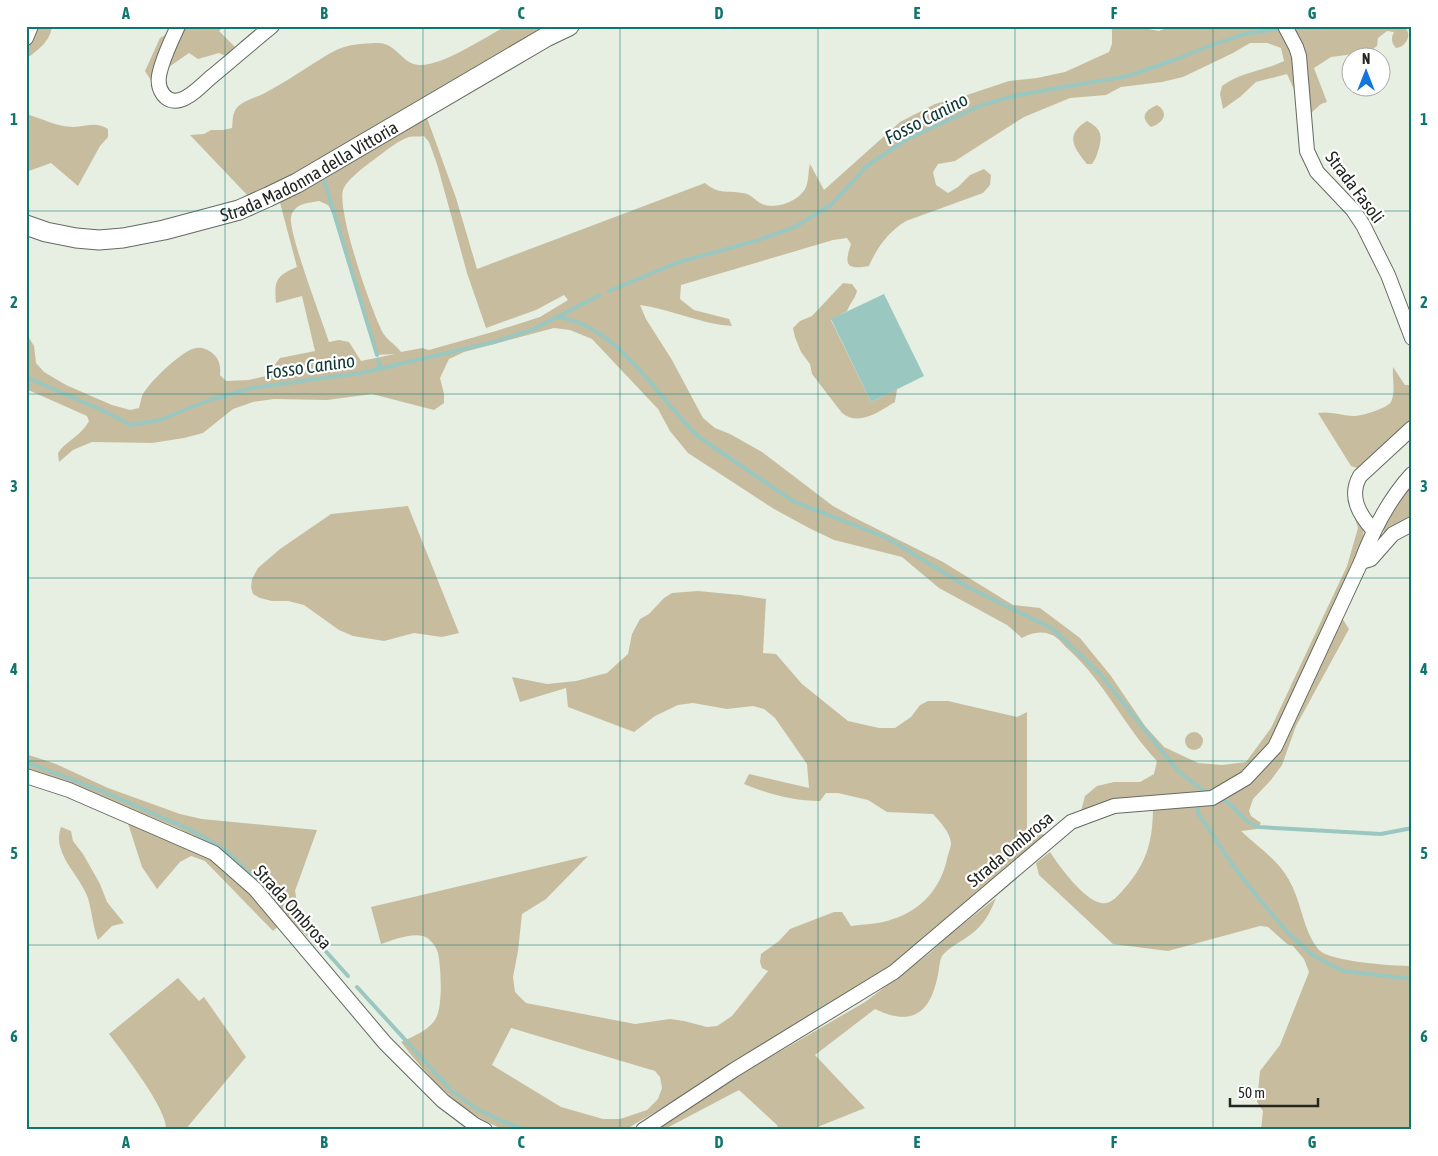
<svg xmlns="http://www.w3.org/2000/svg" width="1438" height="1156" viewBox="0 0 1438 1156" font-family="'Asap Condensed',sans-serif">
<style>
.green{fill:#c8bc9f;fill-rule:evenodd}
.water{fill:#9ac7bf}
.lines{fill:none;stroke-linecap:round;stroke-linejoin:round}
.stream{stroke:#9ac7bf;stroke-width:4}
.street-casing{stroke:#646b60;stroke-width:16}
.secondary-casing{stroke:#646b60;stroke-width:21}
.street{stroke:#fff;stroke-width:14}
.secondary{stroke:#fff;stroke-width:19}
.grid{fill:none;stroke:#0f766e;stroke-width:1;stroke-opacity:0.55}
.labels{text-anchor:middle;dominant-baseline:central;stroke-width:4.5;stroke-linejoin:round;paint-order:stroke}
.street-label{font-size:18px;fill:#222520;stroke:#fff}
.water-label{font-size:19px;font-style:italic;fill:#0e3833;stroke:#fff}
.neatline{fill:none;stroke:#0f766e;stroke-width:2}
.grid-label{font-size:16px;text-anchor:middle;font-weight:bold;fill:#0f766e}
</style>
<rect width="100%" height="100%" fill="#e6efe2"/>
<!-- green -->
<g class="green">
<path d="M26 26H52C50 42 38 50 26 59Z"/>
<path d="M175 26H224L219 31 239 51 228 57 219 53 198 59 189 53 156 76 157 90 145 71 160 38 174 30Z"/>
<path d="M506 26H559L331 158 249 197 190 135 204 134 211 130H223L232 128C233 121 232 115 236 109 242 100 256 98 265 93 281 84 296 75 311 65 323 58 334 49 348 46 355 44 370 43 378 43 397 43 402 65 420 65 442 66 486 37 506 26Z"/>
<path d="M1172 26H1408L1405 28C1413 35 1405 48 1396 48 1391 43 1391 38 1394 32L1387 31 1378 38 1377 46 1369 52 1331 57 1314 68 1327 102 1321 104 1301 122 1297 96 1287 74 1256 82 1240 97 1223 109 1220 94 1222 86C1240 72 1264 71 1284 61L1281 48 1267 43H1250L1233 53 1183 77 1162 82 1121 87 1106 95 1070 98 1024 117 955 161 938 164 933 172 936 185 948 193 958 187 970 175 984 169 991 175 990 185 983 193 906 221C889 231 876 249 869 266 846 270 844 265 851 244L847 238 833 240 681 285 680 299 694 310 729 319 732 326C700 324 671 309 640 305L646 319 672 360 703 418 715 428 730 434 762 452 833 506 853 517 943 562 1013 605 1040 608 1080 638 1111 676 1145 726 1164 747 1198 763 1222 765 1246 762 1271 728 1347 566 1358 528 1352 509C1365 529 1366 531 1360 554L1272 742 1236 779 1205 794 1140 796 1116 800 1081 811 1085 796 1097 786 1114 782H1140L1154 774 1157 761C1124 726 1106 684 1069 650 1064 646 1058 637 1052 635 1041 630 1031 633 1022 638L1007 625 939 588 902 557 834 540 809 528 774 509 688 453 670 431 658 409 592 339 570 330 554 328 464 352 449 359 440 378 444 394V403L434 410 372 394 327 400 274 399 253 402 233 409 203 433 184 438 152 443 92 442 73 450 59 462 58 453C67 440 80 437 89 421L87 416 26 389V333L34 346 36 363 44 372 66 385 112 405 130 410 139 408C140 404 141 400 142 396 148 383 182 350 196 348 202 347 206 349 211 352 219 358 221 365 220 375L226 381 249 380 266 376 280 358 315 351 302 296 276 303C274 280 276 276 297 267L279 199 426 115 456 198 477 269 705 183C719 195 726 190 742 193 752 194 754 200 762 204 776 210 800 201 806 187 809 180 808 171 810 164L824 190 900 122 935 104 964 96 1009 81 1037 78 1065 72 1109 52 1112 44V28L1139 27 1159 31ZM424 136 429 142 437 164 467 273 486 328 536 310 564 295 568 300 540 317 496 331 429 350 422 348 401 352C396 345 387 340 383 333 371 310 337 212 343 190 347 179 367 165 376 158 386 151 397 141 409 137 413 136 419 137 424 136ZM319 201 328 205 332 212 376 355 395 354 361 361 349 342 339 340 329 342C322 320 288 232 291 217 294 203 309 203 319 201Z"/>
<path d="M1157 105C1170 113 1163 123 1151 127 1140 117 1144 111 1157 105Z"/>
<path d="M26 114C41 118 57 127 73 127 87 127 95 121 108 129V137L100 146 78 186 51 163 26 172Z"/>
<path d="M1087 121C1100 128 1103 134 1099 148 1097 154 1096 159 1092 164H1087C1074 148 1064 135 1087 121Z"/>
<path d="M843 283 852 284 857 291C855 299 850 303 847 311L831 320 871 402 897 389 895 402C880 411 859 427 842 413L812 374 810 364 801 352 795 337 793 328 800 321 812 316Z"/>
<path d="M1393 367 1405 385H1412V426L1365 466 1357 468 1351 466 1318 413C1330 411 1341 415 1352 416 1359 417 1386 409 1391 402 1396 392 1392 378 1393 367Z"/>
<path d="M1412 483V521L1384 534C1381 522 1404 493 1412 483Z"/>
<path d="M408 506 459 633 442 637 414 633 384 641 353 636 339 630 304 605 288 601H272L260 598 253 594 251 587 252 579 258 568 280 549 331 514Z"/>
<path d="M698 591 740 595 766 599 763 653 776 654 802 684 848 721 879 728H895L911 717 920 705 928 701H948L1017 717 1027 712V836L1041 834 1051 836 893 970 625 1130H505C461 1113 429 1078 401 1042 412 1037 430 1030 436 1018 443 1006 441 967 438 953 436 946 430 938 423 936 410 933 393 940 381 944L371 907 588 856 546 899 522 914 518 951 513 977 515 992 526 1003 635 1024 670 1019 684 1021 707 1027 717 1026 732 1016 768 971 762 968 760 962 761 954 779 941 790 929 834 912H842L851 926C865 924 880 924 893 919 922 910 941 887 947 859 948 854 951 848 951 843 950 832 940 822 933 814L887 812 868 800 838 793H826L820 801C794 801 768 794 744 784L749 774 809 788 807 764 775 718 764 709 753 706 727 709 693 703 678 705 655 716 634 732 568 707 566 688 520 702 512 677 547 684 576 681 607 673 628 654 632 634 640 619 649 614 664 598 672 593ZM511 1028 655 1071 660 1077 662 1088 658 1099 647 1110 620 1119H603L561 1107 492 1065Z"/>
<path d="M1342 618 1349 629 1296 726 1282 765 1271 780 1253 799 1249 811 1251 816 1261 823 1257 829 1241 831C1257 846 1279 861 1289 880 1300 899 1302 921 1312 940 1314 943 1317 948 1319 950 1331 962 1394 966 1412 966V1130H1261L1263 1111 1257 1102 1260 1071 1280 1045 1309 972 1304 959 1293 946 1287 944 1268 927 1260 926 1168 951 1113 944 1039 875 1036 863 1050 852C1059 866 1084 900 1101 903 1110 905 1118 896 1123 890 1147 864 1153 841 1153 806L1197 805 1263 768Z"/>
<circle cx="1194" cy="741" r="9"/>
<path d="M26 754 56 764 108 788 180 814 202 819 317 830 295 891 299 913 311 940 214 848 180 829 79 787 26 768Z"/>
<path d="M126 817 212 853 281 924 273 931 205 861 191 856 180 862 157 889 142 867Z"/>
<path d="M61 827 71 831 73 841 83 854 100 884 107 902 124 923 112 926 98 940C93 927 92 912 88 898 80 875 51 853 61 827Z"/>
<path d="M996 898C990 913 984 925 970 935 961 942 949 947 942 956 939 962 939 973 937 979 929 1015 910 1026 875 1009L815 1055 865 1108 810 1130H780L776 1124 739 1090 663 1130H645L865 1002 931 952 947 937Z"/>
<path d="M178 978 199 1001 204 997 246 1057 185 1130H166C169 1111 122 1051 109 1034Z"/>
</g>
<!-- water -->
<path class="water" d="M884 294 924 376 871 402 831 319Z"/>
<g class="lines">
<!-- stream -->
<g class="stream">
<path d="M1290 27 1308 26"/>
<path d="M324 180 377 355"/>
<path d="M609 291 679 262 759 240 795 227 832 204 868 165 909 138 982 105 1018 95 1128 76 1182 57 1217 43 1245 34 1282 28"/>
<path d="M555 317C618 323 656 397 699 437L793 501 887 538 966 586 1053 629 1101 675 1178 771 1201 789 1209 793"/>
<path d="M378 360 381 369"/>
<path d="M26 377 108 413 131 425 160 420 210 400 252 388 361 373 494 342 534 329 600 295"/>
<path d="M26 762 104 792 191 830 225 850 294 916 348 976"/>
<path d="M1224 800C1239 809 1239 820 1259 827L1381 834 1412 828"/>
<path d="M1198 808V813L1232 864 1257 896 1288 933 1314 956 1343 971 1412 979"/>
<path d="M357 987 451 1090 475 1108 502 1121 526 1130"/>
</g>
<!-- street casing -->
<g class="street-casing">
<g id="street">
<path d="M178 26C171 42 162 59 159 76 157 89 165 104 180 100 191 97 202 85 210 78 231 61 251 43 272 26"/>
<path d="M1285 26 1296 47 1299 56 1307 151 1317 172 1353 210 1363 225 1388 275 1412 338"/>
<path d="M26 38 31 26"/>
<path d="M1373 530C1360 515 1348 497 1360 476L1412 428"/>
<path d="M1361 562 1371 559 1393 534 1412 524"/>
<path d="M26 776 69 790 214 853 255 889 385 1043 443 1101 475 1125 485 1130"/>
<path d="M643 1130 734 1070 894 972 1071 822 1114 806 1212 798 1246 778 1275 747 1361 562C1373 530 1388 500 1412 474"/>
</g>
</g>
<!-- secondary casing -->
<g class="secondary-casing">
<g id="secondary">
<path id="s1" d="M26 225 46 232 76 238 99 240 123 238 164 230 239 210 268 197 297 183 546 37 569 26"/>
</g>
</g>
<!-- street -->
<use href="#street" class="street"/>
<!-- secondary -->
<use href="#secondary" class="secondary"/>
</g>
<!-- grid -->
<path class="grid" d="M225 26V1130M423 26V1130M620 26V1130M818 26V1130M1015 26V1130M1213 26V1130M26 211H1412M26 394H1412M26 578H1412M26 761H1412M26 945H1412"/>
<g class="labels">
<!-- street labels -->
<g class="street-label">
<text stroke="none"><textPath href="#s1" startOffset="298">Strada Madonna della Vittoria</textPath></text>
<text transform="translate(1355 187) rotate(53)">Strada Fasoli</text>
<text transform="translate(1010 849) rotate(-40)">Strada Ombrosa</text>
<text transform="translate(293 907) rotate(48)">Strada Ombrosa</text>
</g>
<!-- water labels -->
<g class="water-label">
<text transform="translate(926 118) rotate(-27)">Fosso Canino</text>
<text transform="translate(310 366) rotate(-8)">Fosso Canino</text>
</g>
</g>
<!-- border -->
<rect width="1438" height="1156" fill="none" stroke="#ffffff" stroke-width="55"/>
<!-- north arrow -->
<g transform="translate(1366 72)"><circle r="24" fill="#ffffff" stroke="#a7a8a6"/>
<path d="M0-4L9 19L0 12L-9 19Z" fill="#1176de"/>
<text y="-8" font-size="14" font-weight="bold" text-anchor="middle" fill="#222520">N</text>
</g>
<!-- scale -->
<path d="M1230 1098v8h88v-8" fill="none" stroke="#222520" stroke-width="2.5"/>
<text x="1238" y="1098" font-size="15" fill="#222520" stroke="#ffffff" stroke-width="4" paint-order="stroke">50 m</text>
<rect x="28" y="28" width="1382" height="1100" class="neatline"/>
<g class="grid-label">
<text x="126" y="19">A</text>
<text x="324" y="19">B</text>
<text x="521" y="19">C</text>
<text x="719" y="19">D</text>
<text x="917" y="19">E</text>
<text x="1114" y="19">F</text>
<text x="1312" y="19">G</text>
<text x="14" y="125">1</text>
<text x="1424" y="125">1</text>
<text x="14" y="308">2</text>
<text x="1424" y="308">2</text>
<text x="14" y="492">3</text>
<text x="1424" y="492">3</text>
<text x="14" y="675">4</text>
<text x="1424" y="675">4</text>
<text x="14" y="859">5</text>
<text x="1424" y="859">5</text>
<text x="14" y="1042">6</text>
<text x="1424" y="1042">6</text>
<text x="126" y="1148">A</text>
<text x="324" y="1148">B</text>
<text x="521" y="1148">C</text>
<text x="719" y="1148">D</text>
<text x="917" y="1148">E</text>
<text x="1114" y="1148">F</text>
<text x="1312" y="1148">G</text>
</g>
</svg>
